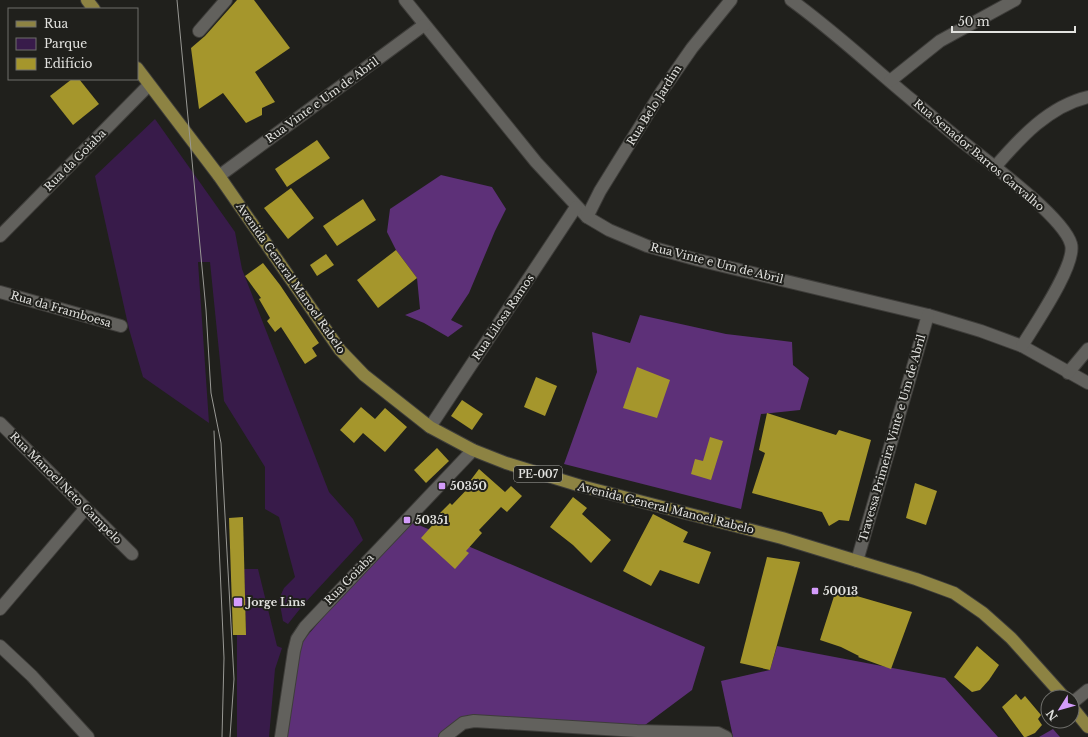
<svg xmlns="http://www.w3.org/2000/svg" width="1088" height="737" viewBox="0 0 1088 737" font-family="'Libre Baskerville',serif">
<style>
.green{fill:#381b4a}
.forest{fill:#5d3078}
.building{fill:#a5962c}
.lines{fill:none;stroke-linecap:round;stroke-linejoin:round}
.street-casing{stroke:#3e3d3a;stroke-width:14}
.primary-casing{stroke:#3e3d3a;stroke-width:14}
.street{stroke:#62615d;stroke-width:12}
.primary{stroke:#8d8343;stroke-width:12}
.tram{stroke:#989894;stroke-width:1}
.poi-dot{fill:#d49cfb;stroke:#20201c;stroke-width:1.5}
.labels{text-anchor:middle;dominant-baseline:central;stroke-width:4;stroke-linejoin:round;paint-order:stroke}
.shield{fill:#20201c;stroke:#a8a8a4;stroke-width:1}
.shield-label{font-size:10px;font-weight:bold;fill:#e2e2df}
.street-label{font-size:11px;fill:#e2e2df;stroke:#20201c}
.poi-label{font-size:11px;font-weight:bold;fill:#e2e2df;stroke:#20201c;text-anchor:start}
</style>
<rect width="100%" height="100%" fill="#20201c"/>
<!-- green -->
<g class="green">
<path d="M155 119 235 232 242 269 329 492 353 519 363 540 303 605 288 624 283 621 279 599 284 588 295 577 279 517 265 509V467L224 401 210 262H198L209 423 143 377 129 329 95 176Z"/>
<path d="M244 569H258L277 646 282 648 275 669 269 737H237V635H246Z"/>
</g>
<!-- forest -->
<g class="forest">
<path d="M441 175 492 187 506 209 495 231 469 293 451 320 463 326 448 337 424 323 405 315 420 309 417 278 396 250 387 232 390 209Z"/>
<path d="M640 315 726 334 792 342 793 365 809 378 800 410 761 414 741 509 564 464 597 372 592 332 630 343Z"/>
<path d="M407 520 705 647 692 690 637 731 463 723 451 737H282L294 651Z"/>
<path d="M777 646 945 678 998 737H733L721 681 770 670Z"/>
<path d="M1053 729 1060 737H1039Z"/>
</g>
<!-- building -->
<g class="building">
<path d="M237 0H254L290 48 255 72 275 102 262 108V115L246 123 223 93 199 109 191 48 205 36Z"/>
<path d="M72 79H79L99 104 73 125 50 96Z"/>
<path d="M317 140 330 158 287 187 275 169Z"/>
<path d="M291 188 314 218 288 239 264 208Z"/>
<path d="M363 199 376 220 337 246 323 226Z"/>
<path d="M396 250 417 278 378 308 357 280Z"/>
<path d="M326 254 334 265 317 276 310 265Z"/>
<path d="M263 263 280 285 319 343 312 348 317 356 305 364 281 327 275 332 267 321 270 318 259 299 261 298 245 276Z"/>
<path d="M637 367 670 380 657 418 623 408Z"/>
<path d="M536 377 557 386 545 416 524 407Z"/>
<path d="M462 400 483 414 472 430 451 416Z"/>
<path d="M361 407 375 419 385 408 407 427 385 452 363 433 354 443 340 430Z"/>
<path d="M767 413 836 435 839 430 871 440 849 521 839 520 829 526 822 512 752 493 765 453 759 450Z"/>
<path d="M710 437 723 441 711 480 691 474 695 459 703 461Z"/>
<path d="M437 448 449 461 426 483 414 470Z"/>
<path d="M479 469 505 492 511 486 522 496 507 512 501 507 479 530 482 533 466 551 469 553 455 569 421 538 437 520 435 518 450 503 452 505 473 483 470 481Z"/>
<path d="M915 483 937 491 926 525 906 518Z"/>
<path d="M573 497 587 508 582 514 611 540 591 563 573 545 550 527Z"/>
<path d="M653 514 688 532 683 542 711 552 699 584 660 570 651 586 623 571Z"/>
<path d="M243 517 246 635H233L229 518Z"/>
<path d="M767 557 800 562 770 670 740 663Z"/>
<path d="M836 590 912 612 891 669 858 657 859 656 841 647 820 640Z"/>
<path d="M977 646 999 665 989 680 980 690 972 692 954 677Z"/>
<path d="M1016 694 1021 700 1025 696 1041 715 1038 719 1042 725 1035 733 1026 737H1024L1002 707Z"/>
</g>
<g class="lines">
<!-- street casing -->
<g class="street-casing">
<g id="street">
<path d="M405 0 536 162 587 217 609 230 647 246 698 260 928 315 981 331 1022 346 1088 383"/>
<path d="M791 0C834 31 872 67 912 100 928 113 943 126 959 139 984 159 1063 216 1071 244 1077 264 1034 326 1022 346"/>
<path d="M199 31 226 0"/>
<path d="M890 81 940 41 1015 0"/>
<path d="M995 167C1020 138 1049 106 1088 97"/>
<path d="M219 176 424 25"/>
<path d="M587 217 600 191 662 91 692 48 731 0"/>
<path d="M0 236 149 85"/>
<path d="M0 292 121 326"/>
<path d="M1068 373 1088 349"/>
<path d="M0 423 132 554"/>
<path d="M430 427 576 207"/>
<path d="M857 561 928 315"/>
<path d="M0 609 85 509"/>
<path d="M0 646 32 676 88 737"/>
<path d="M1072 703 1088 690"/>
<path d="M281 737 294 651 297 639 305 627 473 450"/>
<path d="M445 737 463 723 474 721 637 731 718 733 726 737"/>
</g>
</g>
<!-- primary casing -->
<g class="primary-casing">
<g id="primary">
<path d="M87 0 94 9"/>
<path d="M137 68 219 176 340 350 364 375 430 427 473 450 506 463 581 486 782 538 916 579 954 593 983 613 1011 638 1064 697"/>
<path d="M1072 707 1088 727"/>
</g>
</g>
<!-- street -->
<use href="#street" class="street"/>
<!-- primary -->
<use href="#primary" class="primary"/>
<!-- tram -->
<g class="tram">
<path d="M177 0 206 310 211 393 221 443 234 679 230 737"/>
<path d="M214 431 224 658 222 737"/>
</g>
</g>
<!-- markers -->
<g class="poi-dot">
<rect x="438" y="482" width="8" height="8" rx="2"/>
<rect x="403" y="516" width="8" height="8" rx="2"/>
<rect x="811" y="587" width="8" height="8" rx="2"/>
<rect x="233" y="597" width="10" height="10" rx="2"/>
</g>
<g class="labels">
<!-- shield labels -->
<rect class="shield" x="514" y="466" width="48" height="16" rx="3"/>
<g class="shield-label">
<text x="538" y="474">PE-007</text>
</g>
<!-- street labels -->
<g class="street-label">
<text transform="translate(322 100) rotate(-36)">Rua Vinte e Um de Abril</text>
<text transform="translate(654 105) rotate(-58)">Rua Belo Jardim</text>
<text transform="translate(979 155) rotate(40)">Rua Senador Barros Carvalho</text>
<text transform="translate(75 160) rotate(-45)">Rua da Goiaba</text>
<text transform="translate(717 263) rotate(14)">Rua Vinte e Um de Abril</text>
<text transform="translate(291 278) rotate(55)">Avenida General Manoel Rabelo</text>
<text transform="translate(61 309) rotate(16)">Rua da Framboesa</text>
<text transform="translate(503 317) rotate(-56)">Rua Lilosa Ramos</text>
<text transform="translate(892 438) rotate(-74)">Travessa Primeira Vinte e Um de Abril</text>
<text transform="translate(66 488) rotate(45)">Rua Manoel Neto Campelo</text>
<text transform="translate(666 508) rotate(14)">Avenida General Manoel Rabelo</text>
<text transform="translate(349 579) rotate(-46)">Rua Goiaba</text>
</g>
<!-- poi labels -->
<g class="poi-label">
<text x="450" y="486">50350</text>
<text x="415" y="520">50351</text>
<text x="823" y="591">50013</text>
<text x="247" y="602">Jorge Lins</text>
</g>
</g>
<!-- legend -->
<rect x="8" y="8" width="130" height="72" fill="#20201c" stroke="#6e6e6a"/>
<rect x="16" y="21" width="20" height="6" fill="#8d8343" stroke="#6e6e6a"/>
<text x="44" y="28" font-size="12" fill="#e2e2df">Rua</text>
<rect x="16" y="38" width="20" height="12" fill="#381b4a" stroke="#6e6e6a"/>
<text x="44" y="48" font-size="12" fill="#e2e2df">Parque</text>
<rect x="16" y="58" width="20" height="12" fill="#a5962c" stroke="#6e6e6a"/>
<text x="44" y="68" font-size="12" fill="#e2e2df">Edifício</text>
<!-- north arrow -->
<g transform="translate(1060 709) rotate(233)"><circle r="19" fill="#20201c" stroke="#6e6e6a"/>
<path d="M0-3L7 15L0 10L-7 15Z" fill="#d49cfb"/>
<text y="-6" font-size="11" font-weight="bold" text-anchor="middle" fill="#e2e2df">N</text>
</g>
<!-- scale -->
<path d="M952 26v6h123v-6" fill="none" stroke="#e2e2df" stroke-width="2"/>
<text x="958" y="26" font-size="12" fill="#e2e2df" stroke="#20201c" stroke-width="3" paint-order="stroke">50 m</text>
</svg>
